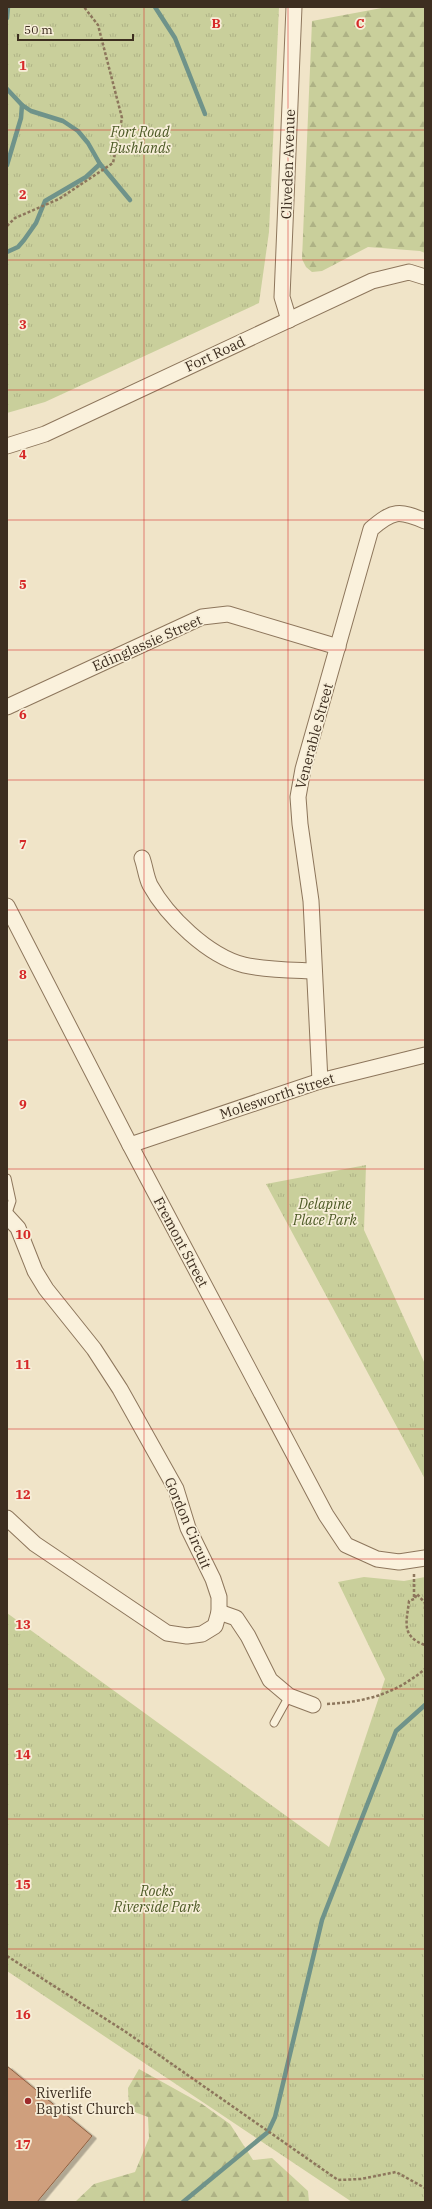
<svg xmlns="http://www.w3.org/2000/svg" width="432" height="2209" viewBox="0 0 432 2209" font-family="'IBM Plex Serif',serif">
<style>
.forest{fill:url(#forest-firs)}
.park{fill:url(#park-tufts)}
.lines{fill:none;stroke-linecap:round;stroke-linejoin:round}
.stream{stroke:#6f938a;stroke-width:4.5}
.building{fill:#cf9f7d;stroke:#8d5f41;filter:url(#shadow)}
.service-casing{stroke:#8d765c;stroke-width:9}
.minor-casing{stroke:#8d765c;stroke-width:17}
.path{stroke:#8d765c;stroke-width:2.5;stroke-dasharray:3 2;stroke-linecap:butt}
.service{stroke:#faf1dc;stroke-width:7}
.minor{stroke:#faf1dc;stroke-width:15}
.grid{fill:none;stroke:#d62828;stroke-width:1;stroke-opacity:0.55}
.poi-dot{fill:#9e2a2b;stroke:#f7eed8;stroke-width:1.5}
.labels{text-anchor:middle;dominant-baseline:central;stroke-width:3.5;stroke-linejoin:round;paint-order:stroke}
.park-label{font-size:14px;font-style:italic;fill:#4d5a26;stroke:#f7eed8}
.street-label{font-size:14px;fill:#3d2e20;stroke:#f7eed8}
.poi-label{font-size:14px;fill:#3d2e20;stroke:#f7eed8;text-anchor:start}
.grid-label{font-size:13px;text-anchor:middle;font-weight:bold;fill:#d62828;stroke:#f7eed8;stroke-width:3.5;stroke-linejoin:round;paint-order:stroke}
</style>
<defs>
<pattern id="forest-firs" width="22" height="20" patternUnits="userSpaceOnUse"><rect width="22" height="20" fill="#c9cf9b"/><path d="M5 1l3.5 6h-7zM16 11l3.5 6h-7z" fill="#aeb285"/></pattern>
<pattern id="park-tufts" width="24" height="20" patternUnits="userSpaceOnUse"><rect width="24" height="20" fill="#c9cf9b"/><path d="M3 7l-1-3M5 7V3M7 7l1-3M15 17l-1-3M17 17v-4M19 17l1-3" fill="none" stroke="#aeb285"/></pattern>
<filter id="shadow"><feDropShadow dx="4.5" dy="2.5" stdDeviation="0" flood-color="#0004"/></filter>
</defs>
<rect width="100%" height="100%" fill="#f0e4c8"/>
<!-- forest -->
<g class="forest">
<path d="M387 7H425V253L420 251 368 247 322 271 312 272 306 267 302 259 312 21Z"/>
<path d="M139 2069 202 2104 230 2124 253 2160 272 2158 308 2191 309 2202H75L94 2184 135 2172 149 2138 148 2117 129 2110 128 2088Z"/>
</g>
<!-- park -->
<g class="park">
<path d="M7 7H279L269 232 259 303 45 402 7 413Z"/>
<path d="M366 1165 364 1230 425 1364V1479L266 1184Z"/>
<path d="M364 1577 404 1581 425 1577V2202H352L7 1971V1613L329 1847 385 1679 338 1582Z"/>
</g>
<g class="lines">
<!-- stream -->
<g class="stream">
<path d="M155 7 175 38 205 114"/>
<path d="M7 18 8 7"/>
<path d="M7 89 22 105 31 111 63 121 78 131 88 143 100 164 130 200"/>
<path d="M7 165 21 118 22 105"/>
<path d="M7 252 18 247 24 240 36 223 45 201 86 177 100 164"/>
<path d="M183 2202 268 2132 275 2117 322 1920 396 1731 425 1705"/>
</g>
</g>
<!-- building -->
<path class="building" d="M7 2066 92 2136 37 2202H7Z"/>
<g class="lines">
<!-- service casing -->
<g class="service-casing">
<g id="service">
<path d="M7 1178 12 1201 7 1216"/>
<path d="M274 1723 289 1696"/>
</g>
</g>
<!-- minor casing -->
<g class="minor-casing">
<g id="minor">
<path d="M289 320 282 297 294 7"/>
<path d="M7 446 45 434 372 281 409 272 425 277"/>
<path d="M7 707 202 617 228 614 338 647"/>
<path d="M142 858C145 866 146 877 150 885 167 916 208 956 244 965 266 970 291 970 314 971"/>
<path d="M7 906 130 1145 326 1515 346 1545 377 1559 399 1562 425 1558"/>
<path d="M320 1081 311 901 300 824 298 797 303 769 371 529C393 510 399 510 425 521"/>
<path d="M130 1145 320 1081 425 1055"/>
<path d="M7 1216 18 1228 35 1271 46 1289 94 1349 120 1389 176 1489 188 1528 213 1579 219 1597V1612L215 1626 202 1634 187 1636 167 1633 35 1544 7 1518"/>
<path d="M219 1612 236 1618 248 1636 270 1680 289 1696 313 1705"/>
</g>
</g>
<!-- path -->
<g class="path">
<path d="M7 226 15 218 59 199 113 163 122 118 98 25 84 7"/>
<path d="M414 1574V1599L409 1601C407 1621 400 1636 425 1645"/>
<path d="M415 1598 417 1594 425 1603V1609"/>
<path d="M327 1704C366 1702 395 1694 425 1669"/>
<path d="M7 1956 126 2032 338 2180 361 2179 396 2172 425 2188"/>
</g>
<!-- service -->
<use href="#service" class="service"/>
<!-- minor -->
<use href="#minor" class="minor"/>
</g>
<!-- grid -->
<path class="grid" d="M144 7V2202M288 7V2202M7 130H425M7 260H425M7 390H425M7 520H425M7 650H425M7 780H425M7 910H425M7 1040H425M7 1169H425M7 1299H425M7 1429H425M7 1559H425M7 1689H425M7 1819H425M7 1949H425M7 2079H425"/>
<!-- markers -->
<circle class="poi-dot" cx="28" cy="2101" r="4"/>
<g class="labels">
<!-- park labels -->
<g class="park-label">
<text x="140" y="132">Fort Road<tspan x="140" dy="16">Bushlands</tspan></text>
<text x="325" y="1204">Delapine<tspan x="325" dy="16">Place Park</tspan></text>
<text x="157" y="1891">Rocks<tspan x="157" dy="16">Riverside Park</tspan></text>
</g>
<!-- street labels -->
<g class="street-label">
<text transform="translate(288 164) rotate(-88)">Cliveden Avenue</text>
<text transform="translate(215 354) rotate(-25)">Fort Road</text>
<text transform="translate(147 643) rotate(-24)">Edinglassie Street</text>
<text transform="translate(314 736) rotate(-75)">Venerable Street</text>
<text transform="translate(277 1096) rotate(-18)">Molesworth Street</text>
<text transform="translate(181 1242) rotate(62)">Fremont Street</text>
<text transform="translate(188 1523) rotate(67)">Gordon Circuit</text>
</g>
<!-- poi labels -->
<g class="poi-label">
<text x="36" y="2093">Riverlife<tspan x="36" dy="16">Baptist Church</tspan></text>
</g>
</g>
<g class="grid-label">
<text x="216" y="28">B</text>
<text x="360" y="28">C</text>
<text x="23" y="70">1</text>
<text x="23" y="199">2</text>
<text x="23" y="329">3</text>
<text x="23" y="459">4</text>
<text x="23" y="589">5</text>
<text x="23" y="719">6</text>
<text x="23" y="849">7</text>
<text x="23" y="979">8</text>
<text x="23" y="1109">9</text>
<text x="23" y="1239">10</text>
<text x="23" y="1369">11</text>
<text x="23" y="1499">12</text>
<text x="23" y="1629">13</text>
<text x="23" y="1759">14</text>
<text x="23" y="1889">15</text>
<text x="23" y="2019">16</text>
<text x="23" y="2149">17</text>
</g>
<!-- border -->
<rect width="432" height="2209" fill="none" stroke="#3d2e20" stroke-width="16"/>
<!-- scale -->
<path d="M18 34v6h115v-6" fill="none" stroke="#3d2e20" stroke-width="2"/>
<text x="24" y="34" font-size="12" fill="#3d2e20" stroke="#f7eed8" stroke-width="3" paint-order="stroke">50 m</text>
</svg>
